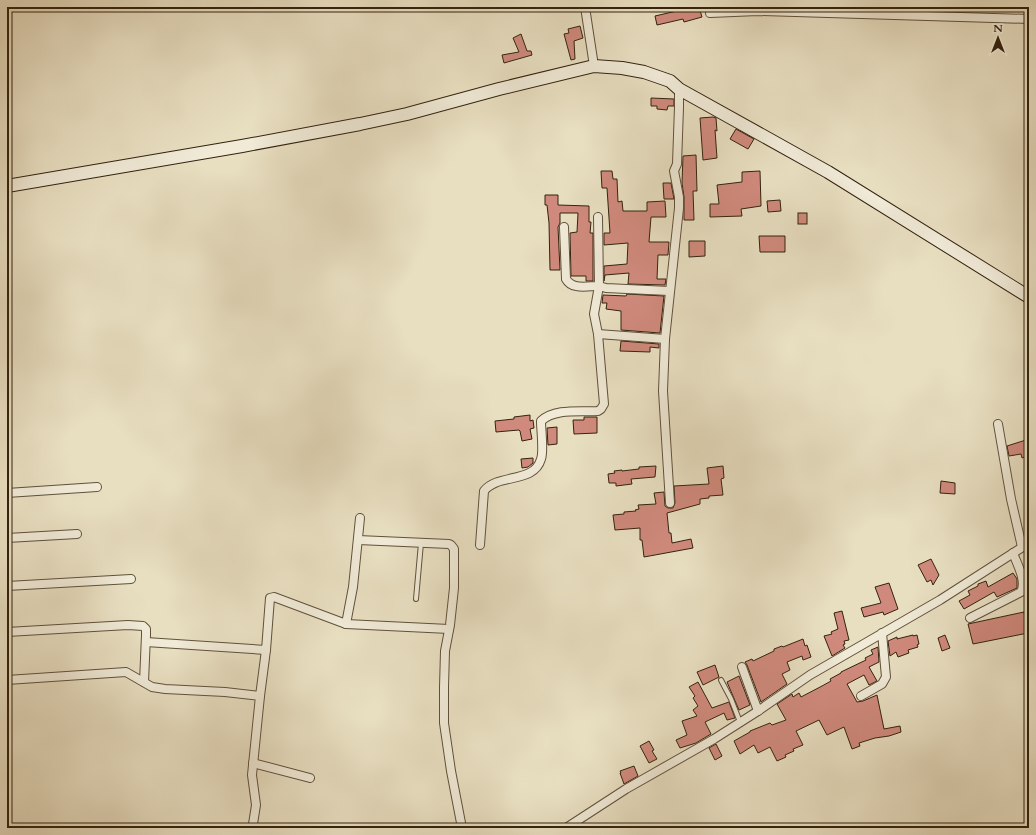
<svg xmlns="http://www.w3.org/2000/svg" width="1036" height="835" viewBox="0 0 1036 835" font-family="Cardo,serif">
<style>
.building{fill:#d08a7d;stroke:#33220e}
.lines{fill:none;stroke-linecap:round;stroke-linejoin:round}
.lane-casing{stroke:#60513b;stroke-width:6}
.street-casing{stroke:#60513b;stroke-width:10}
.secondary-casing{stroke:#33220e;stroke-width:14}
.lane{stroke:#f0ead7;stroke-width:4}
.street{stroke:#f0ead7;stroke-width:8}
.secondary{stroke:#f0ead7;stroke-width:12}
</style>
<rect width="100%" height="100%" fill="#e8dfc1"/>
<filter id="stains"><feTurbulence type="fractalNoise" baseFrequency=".005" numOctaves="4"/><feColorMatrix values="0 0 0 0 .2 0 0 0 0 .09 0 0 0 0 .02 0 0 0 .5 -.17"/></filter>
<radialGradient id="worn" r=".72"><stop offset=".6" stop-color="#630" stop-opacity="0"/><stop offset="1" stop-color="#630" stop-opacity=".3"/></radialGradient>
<!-- building -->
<g class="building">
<path d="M688 7H699L702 17 684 22 683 19 657 25 655 16 681 10Z"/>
<path d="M580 26 583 38 574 41 575 59 571 60 564 34 569 33 568 29Z"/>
<path d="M521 34 527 51H531L532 55 504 63 502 55 519 52 513 38Z"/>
<path d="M651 98 674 99V106H668L667 110 657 109V106H651Z"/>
<path d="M713 117 716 118 717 131 715 130 717 158 703 160 700 118Z"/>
<path d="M736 129 754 139 748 149 730 139Z"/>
<path d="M696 155 697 191H693L694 220H684V197L682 183 683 156Z"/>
<path d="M601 171H612L613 179H617L618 202 622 201 623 211H647V202L665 201 666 217H651L649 242H669L668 255H658L657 279H666L665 285 628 284 629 273 605 275 604 281V266L627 264 628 243 604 245V233H610L607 188H602Z"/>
<path d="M760 171 761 206 741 209 742 216 710 217V204H719L717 185 742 182V172Z"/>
<path d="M663 183H671L674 199H664Z"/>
<path d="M545 195H558V205L589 206V222H591L590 233H593V281H586V276H571L570 233 577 232 578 213H560V223L558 227 560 270H550L549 223 547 205H545Z"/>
<path d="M780 200 781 211 768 212 767 201Z"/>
<rect x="798" y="213" width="9" height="11"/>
<path d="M759 236H785V252H760Z"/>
<path d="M689 241H705V256L689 257Z"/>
<path d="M627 294 664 296 660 333 621 330V311L606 309 607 303H602L603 295 626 296Z"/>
<path d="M621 341 659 344V348L650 347V352L620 351Z"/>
<path d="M530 415V421L533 420 534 428 530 429 532 439 522 441 520 431 519 430 496 432 495 421 514 419V417Z"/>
<path d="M584 417H597V433L574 434 573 420H584Z"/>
<path d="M557 427V444L548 445 547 428Z"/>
<path d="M1029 439V455L1022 458 1021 454 1009 456 1007 446Z"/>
<path d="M533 458V463L528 467 522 468 521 459Z"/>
<path d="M656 466 655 477 631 479 632 484 616 486V483H609L608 474 615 473 614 471 622 470V471L639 469V467Z"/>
<path d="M723 466 724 478 721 479 723 495 709 496V498L700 499V504L667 513 669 533H671L672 543 691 539 693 548 644 557 642 540H640V528L615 530 613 515 624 514V512L636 511 635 510 639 509 638 505 656 504 654 493 664 492 665 506 668 508H673L675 503 674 486 709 484 707 468Z"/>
<path d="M941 481 955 483V494L940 493Z"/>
<path d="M931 559 939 575 933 585 931 580 927 582 918 565Z"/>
<path d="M1013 573 1017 579V588L997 597 994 592 964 609 959 601 970 595 968 591 978 586V584L986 581 988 587Z"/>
<path d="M889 583 898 609 884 615 883 612 864 617 861 608 881 603 875 587Z"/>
<path d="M842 611 849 640 844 641 845 644 843 645 845 648 832 656 824 636 832 634 831 632 838 629 834 613Z"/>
<path d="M1024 612 1028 633 973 644 968 624Z"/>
<path d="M913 635V636L917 635 919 644 917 645 918 647 908 650 909 653 898 657 896 652 890 656 888 641 897 637V639Z"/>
<path d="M945 635 950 648 942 651 938 638Z"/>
<path d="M803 639 805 646 807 645 811 657 803 660 802 656 787 662 790 670 782 674 787 684 761 702 747 665 745 662 752 659 753 661 774 651V649L782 646 783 647Z"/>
<path d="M878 647 879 662 869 667 877 681 869 685 864 675 847 684 857 702 863 701 877 695 884 729 900 726 901 732 889 736 875 738 859 743 860 746 852 749 844 727 827 735 819 720 796 731 803 745 793 749 794 751 785 755 786 757 777 761 770 747 758 753 754 745 740 754 734 741 750 732V731L770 723 772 725 786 720 777 704 792 694 793 697 799 693 801 697 822 686 831 681 830 679 841 673V672L866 660 865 658 873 654 871 650Z"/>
<path d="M715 665 719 677 703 685 697 672Z"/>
<path d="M739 676 750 705 739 710 727 682Z"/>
<path d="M698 682 712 708 729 702 735 718 727 720 724 713 705 722 711 734 696 743 680 748 676 740 687 735 682 721 697 716 693 710 698 706 693 698 695 696 689 687Z"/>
<path d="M649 741 654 750 652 751 657 759 649 763 640 746Z"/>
<path d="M716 744 722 756 715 760 709 748Z"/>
<path d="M634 766 638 776 624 784 620 773H621L620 771Z"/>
</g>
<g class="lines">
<!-- lane casing -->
<g class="lane-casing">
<g id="lane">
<path d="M416 599 421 543"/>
<path d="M721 680 731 699 740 722"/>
</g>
</g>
<!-- street casing -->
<g class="street-casing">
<g id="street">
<path d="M585 7 594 66"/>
<path d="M710 13 758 11 1029 19"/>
<path d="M564 227 566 279C572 290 587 286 599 286L598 217"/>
<path d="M598 334 665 339"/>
<path d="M998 424 1011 499 1022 547"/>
<path d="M7 493 97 487"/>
<path d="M670 503 663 391 665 339 679 208V197L674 171 677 164 679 107V89"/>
<path d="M7 538 77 534"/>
<path d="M358 540 449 544 451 545 454 549V588L450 625 445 651 444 687V723L451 771 462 828"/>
<path d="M480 545 484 491C498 473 534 484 541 459 544 451 541 431 541 421 555 408 580 412 598 411L601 409 604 404 598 334 594 314 599 286 606 288 669 291"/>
<path d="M7 586 131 579"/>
<path d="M970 618 1021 592C1027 581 1017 564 1013 553"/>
<path d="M346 624 353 587 360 518"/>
<path d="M7 632 128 625 143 626 146 629V635L144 682"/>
<path d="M146 642 266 650 270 598 274 597 346 624 449 629"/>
<path d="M742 667 758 711"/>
<path d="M7 680 126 672 152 687 165 689 225 692 260 696 252 775 256 805 253 824 255 828"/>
<path d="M260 696 266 650"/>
<path d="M861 696 882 684 886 677 882 633"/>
<path d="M253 763 310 778"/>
<path d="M566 828 626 789 714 739 758 711 810 675 940 600 1029 543"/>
</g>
</g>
<!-- secondary casing -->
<g class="secondary-casing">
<path id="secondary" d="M7 186 242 146 360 124 407 114 499 89 594 66 622 68 644 72 670 81 679 89 828 172 1029 297"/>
</g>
<!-- lane -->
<use href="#lane" class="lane"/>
<!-- street -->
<use href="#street" class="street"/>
<!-- secondary -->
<use href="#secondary" class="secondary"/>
</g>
<!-- margin -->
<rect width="1036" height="835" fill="none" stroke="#e8dfc1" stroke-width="24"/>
<rect x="8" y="8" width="1020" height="819" fill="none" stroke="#33220e" stroke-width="2"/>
<rect x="12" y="12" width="1012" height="811" fill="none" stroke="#33220e"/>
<!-- north arrow -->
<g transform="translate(998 38)" stroke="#f0ead7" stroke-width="3" paint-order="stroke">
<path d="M0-3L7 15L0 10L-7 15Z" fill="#33220e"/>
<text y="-6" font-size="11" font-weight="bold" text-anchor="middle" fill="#33220e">N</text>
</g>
<rect width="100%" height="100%" filter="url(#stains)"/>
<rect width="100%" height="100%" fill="url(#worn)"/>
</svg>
